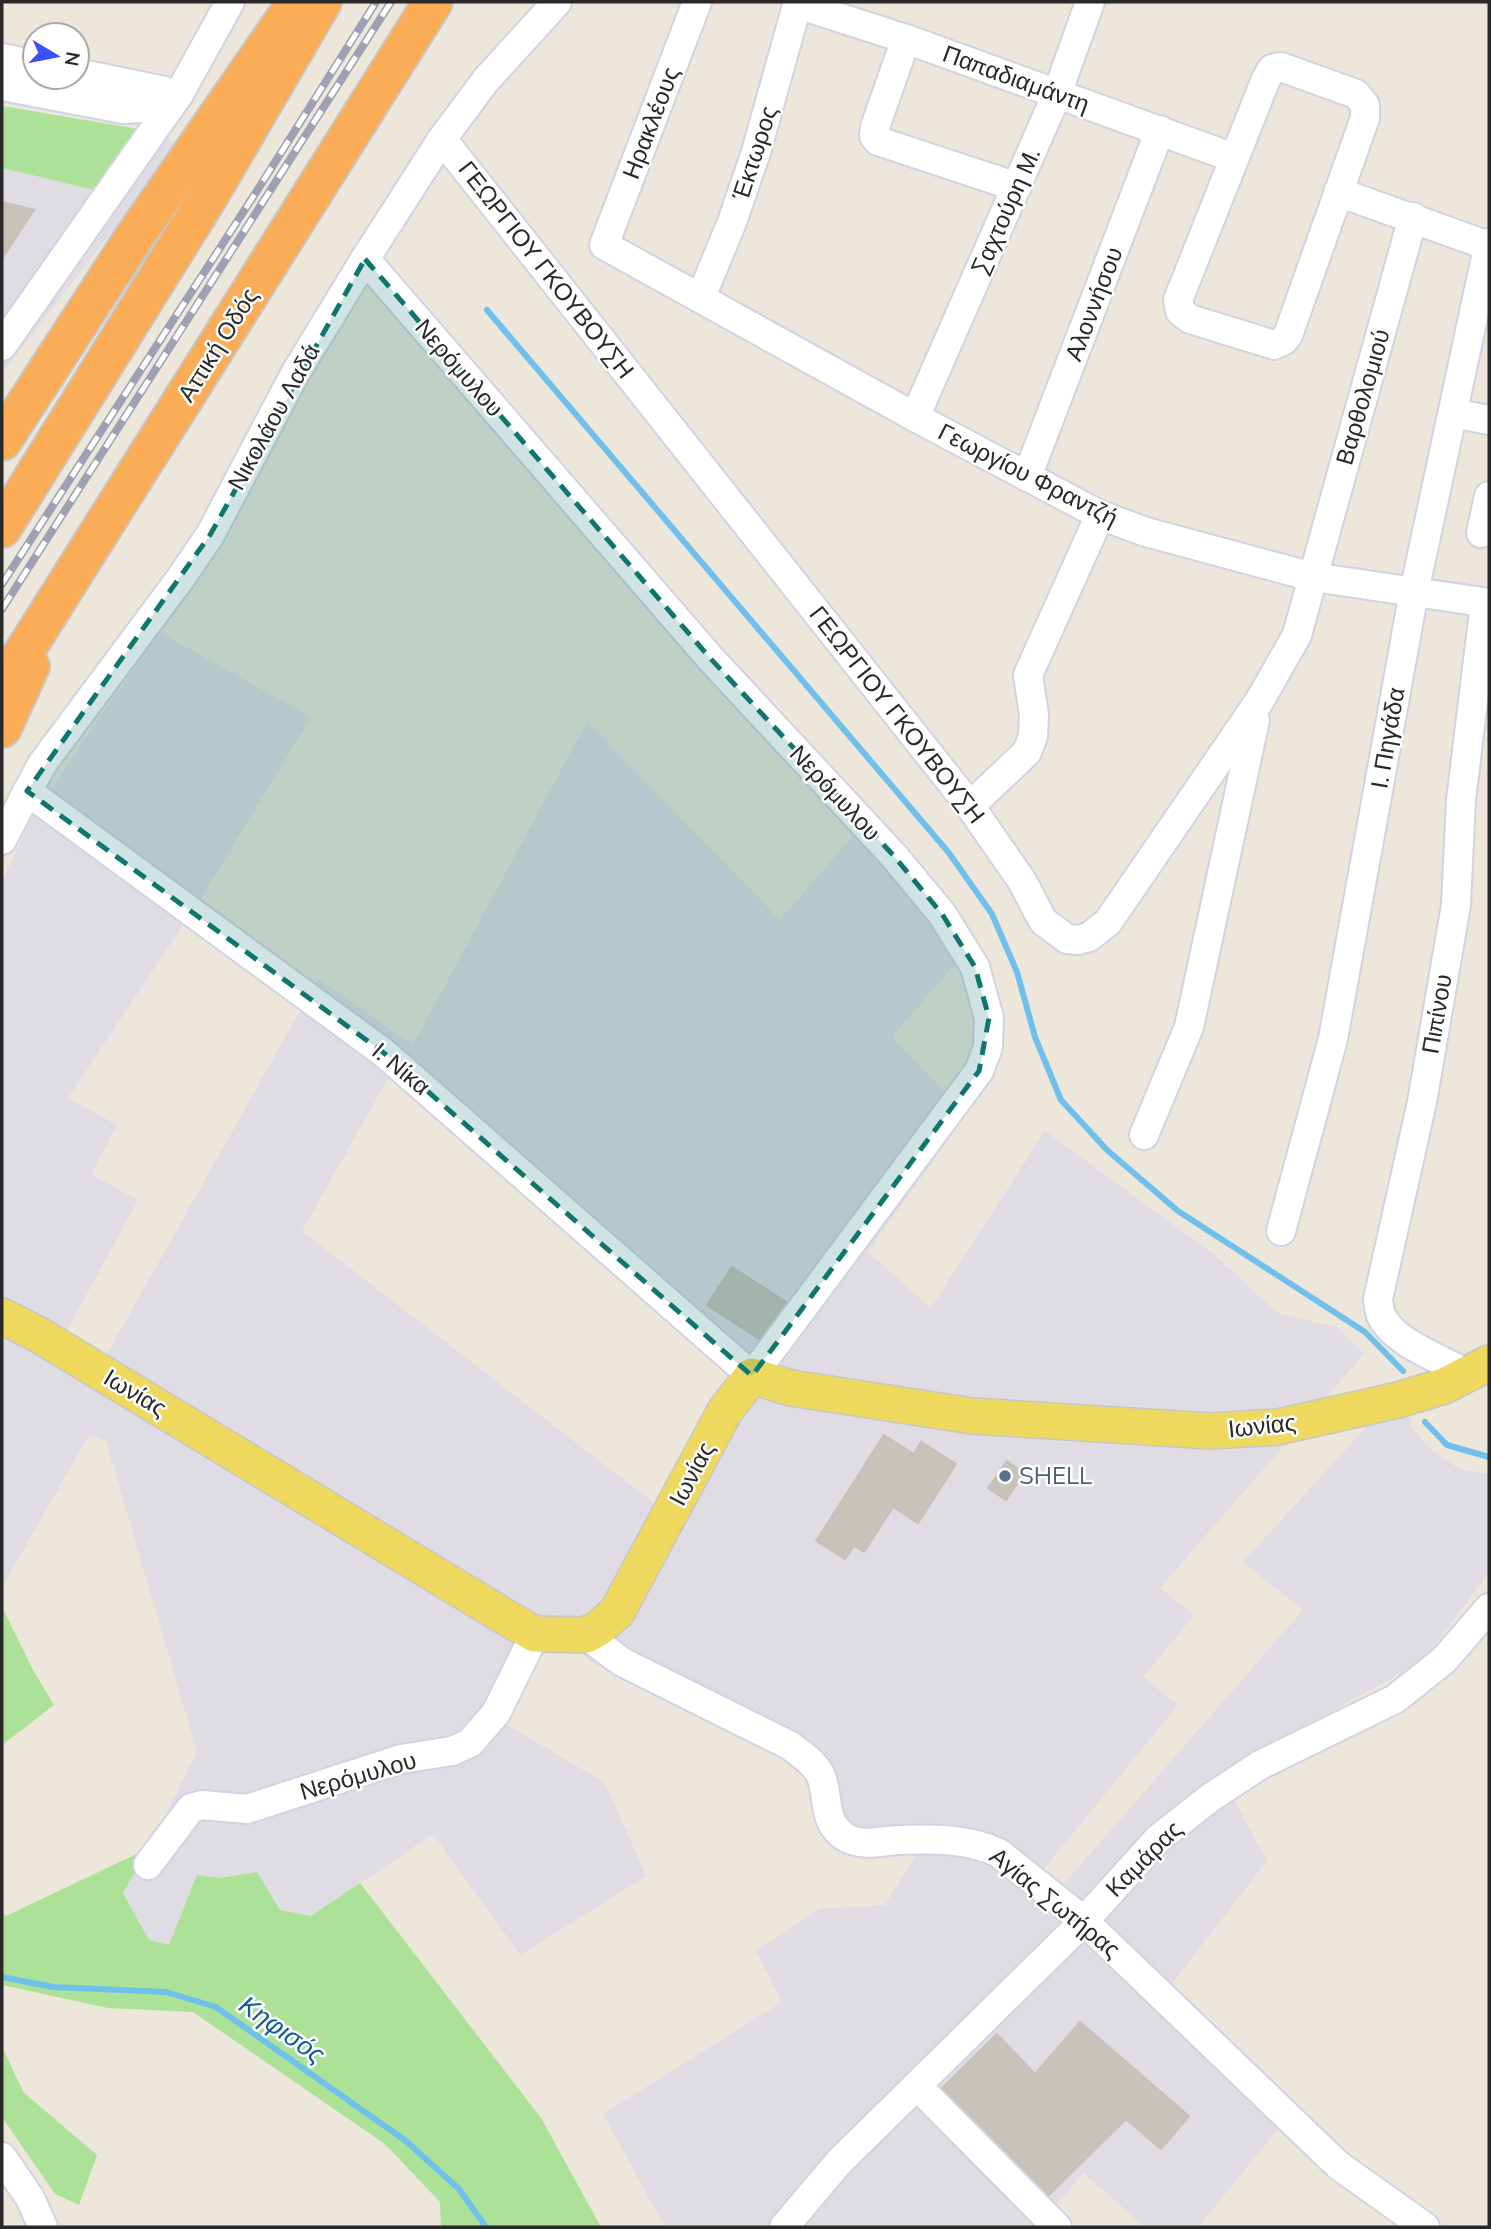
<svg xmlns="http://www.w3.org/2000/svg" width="1491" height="2229" viewBox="0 0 1491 2229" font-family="'Nunito Sans',sans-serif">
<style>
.industrial{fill:#dfdce4;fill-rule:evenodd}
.green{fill:#abe298}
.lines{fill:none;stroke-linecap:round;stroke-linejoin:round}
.stream{stroke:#70c0ec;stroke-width:6}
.building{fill:#c7c3bb;stroke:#c7c2b5;stroke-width:2}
.minor-casing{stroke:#d1d3e2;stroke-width:32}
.major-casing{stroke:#c7c7c7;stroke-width:38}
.highway-casing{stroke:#c7c7c7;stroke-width:42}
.minor{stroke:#fff;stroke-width:28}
.major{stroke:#eed95e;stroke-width:35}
.highway{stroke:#fbac57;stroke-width:38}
.rail-casing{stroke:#9ea0b4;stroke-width:8}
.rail{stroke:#fff;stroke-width:5;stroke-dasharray:16;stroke-linecap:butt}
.marked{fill:#0f766e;fill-opacity:0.2;stroke:#0f766e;stroke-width:5;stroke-dasharray:14 9;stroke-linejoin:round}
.service-dot{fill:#5c6f8a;stroke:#fff;stroke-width:2.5}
.labels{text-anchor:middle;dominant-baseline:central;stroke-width:5;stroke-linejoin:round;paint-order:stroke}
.street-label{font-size:24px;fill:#292929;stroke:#fff}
.service-label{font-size:24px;fill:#4e5e75;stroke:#fff;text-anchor:start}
.water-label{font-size:26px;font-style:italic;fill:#0f5d98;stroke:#fff}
</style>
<rect width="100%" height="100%" fill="#ece6db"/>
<!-- industrial -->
<g class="industrial">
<path d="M156 132 175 142 136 200 2 373V168L112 194Z"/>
<path d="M159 632 311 717 203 895 68 1098 117 1125 91 1174 138 1200 65 1334 106 1356 318 979 413 1045 587 722 780 920 857 831 946 930 956 963 892 1037 966 1115 868 1252 931 1308 1045 1131 1216 1256 1277 1313 1336 1327 1364 1354 1160 1588 1194 1615 1143 1677 1178 1705 1042 1871 1063 1885 1303 1610 1243 1562 1400 1390 1412 1428 1432 1451 1460 1469 1489 1474V1572L1423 1661 1269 1745 1221 1776 1267 1861 1163 1995 1288 2117 1198 2227H1145L1083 2173 1051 2212 1069 2227H669L662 2222 603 2114 782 2002 756 1951 820 1909 885 1905 931 1831 846 1835 830 1783 777 1753 591 1662 572 1645 540 1641 499 1720 605 1783 646 1876 520 1955 433 1834 312 1916 280 1910 257 1873 220 1878 197 1875 169 1945 149 1940 123 1893 149 1848 197 1752 106 1441 89 1435 2 1587V881L35 812ZM391 1073 738 1380 659 1507 302 1231Z"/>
</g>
<!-- green -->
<g class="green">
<path d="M2 106 156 132 112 194 2 168Z"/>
<path d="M2 1607 33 1670 54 1705 2 1745Z"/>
<path d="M149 1848 123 1893 149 1940 169 1945 197 1875 220 1878 257 1872 280 1910 311 1916 360 1883 541 2118 601 2227H441L440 2202 385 2144 193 2012 108 2008 2 1985V1911L6 1916Z"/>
<path d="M2 2047 24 2093 97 2155 79 2205 55 2194 2 2117Z"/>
</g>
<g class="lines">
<!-- stream -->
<g class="stream">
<path d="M487 310 949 853 992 914 1017 972 1035 1037 1061 1100 1107 1150 1178 1211 1365 1332 1403 1371"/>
<path d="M1425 1422 1447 1445 1489 1457"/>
<path d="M2 1977 53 1987 166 1992 216 2007 406 2141 459 2189 486 2227"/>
</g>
</g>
<!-- building -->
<g class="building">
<path d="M2 202 34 210 2 259Z"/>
<path d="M732 1267 786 1302 759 1339 707 1305Z"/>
<path d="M884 1435 914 1454 921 1442 956 1464 918 1523 893 1507 864 1552 854 1546 845 1559 816 1541Z"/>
<path d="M1007 1461 1024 1473 1006 1500 988 1488Z"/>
<path d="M1080 2022 1189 2116 1161 2149 1126 2119 1049 2195 942 2088 997 2034 1035 2074Z"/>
</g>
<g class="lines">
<!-- minor casing -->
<g class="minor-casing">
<g id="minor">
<path d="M697 2 604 245 915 417 1100 515 1146 532 1313 577 1489 603"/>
<path d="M797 4 906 39 1234 158"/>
<path d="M906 39 875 127 874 136 878 141 1017 187"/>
<path d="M2 58 35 65"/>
<path d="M1281 67 1356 94 1365 105V118L1288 335 1283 341 1274 345 1190 319 1180 311 1178 300 1266 79 1272 69Z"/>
<path d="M77 73 179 94"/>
<path d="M2 86 123 109 142 108 179 94"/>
<path d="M442 139 970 806 1022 881 1043 921 1067 939 1078 940 1089 937 1108 922 1260 700 1297 635 1413 217"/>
<path d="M1338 192 1489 246"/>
<path d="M701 297 732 222 756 152 798 2"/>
<path d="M2 346 179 94 230 2"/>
<path d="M1453 413 1489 420"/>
<path d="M915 417 1057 94 1090 2"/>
<path d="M1027 477 1160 130"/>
<path d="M1481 533 1489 496"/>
<path d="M27 791 384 1053 752 1376 979 1071 988 1047 989 1018 975 967 942 914 894 856 710 658 365 259"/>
<path d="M970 806 1027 752 1033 736 1034 715 1028 675 1100 515"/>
<path d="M2 840 42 764 180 579 210 535 296 372 365 259 442 139 486 80 557 2"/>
<path d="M1144 1135 1189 1027 1255 720"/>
<path d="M1281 1231 1333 1039 1414 592 1489 243"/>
<path d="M1467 1374C1442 1359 1393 1343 1381 1315 1379 1311 1379 1304 1378 1299L1422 1102 1456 905 1461 800 1485 603"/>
<path d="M586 1635 622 1662 789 1745C801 1754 817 1764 822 1779 829 1802 823 1822 845 1837 861 1847 881 1841 898 1840 932 1839 968 1838 999 1853L1084 1921 1338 2165 1425 2227"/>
<path d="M148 1865 191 1808 202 1805 247 1809 401 1759 452 1751 470 1743 496 1713 535 1634"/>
<path d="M917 2086 1057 2227"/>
<path d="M2 2157 30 2198 43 2227"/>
<path d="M784 2227 839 2162 1084 1921 1159 1838 1210 1798 1260 1765 1395 1699 1444 1660 1489 1608"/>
</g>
</g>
<!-- major casing -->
<g class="major-casing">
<path id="major" d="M2 1316 39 1335 512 1621 535 1634 586 1635 599 1628 617 1612 725 1411 752 1376 791 1388 972 1416 1210 1431 1278 1427 1398 1400 1444 1386 1489 1363"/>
</g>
<!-- highway casing -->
<g class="highway-casing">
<g id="highway">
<path d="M2 441 133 239 297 2"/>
<path d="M2 528 208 197 322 2"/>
<path d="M2 687 433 2"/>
<path d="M2 728 30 666"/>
</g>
</g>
<!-- minor -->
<use href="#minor" class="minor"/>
<!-- major -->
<use href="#major" class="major"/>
<!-- highway -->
<use href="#highway" class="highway"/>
<!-- rail casing -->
<g class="rail-casing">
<g id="rail">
<path d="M2 584 253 197 376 2"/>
<path d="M2 609 391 2"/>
</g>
</g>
<!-- rail -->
<use href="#rail" class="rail"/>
</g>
<!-- marked area -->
<path class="marked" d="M365 259 710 658 894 856 942 914 975 967 989 1018 979 1071 752 1376 384 1053 27 791 210 535Z"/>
<!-- markers -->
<circle class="service-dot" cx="1005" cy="1476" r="7"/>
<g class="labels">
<!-- street labels -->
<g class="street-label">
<text transform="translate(1016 79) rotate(20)">Παπαδιαμάντη</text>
<text transform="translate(651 123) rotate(-69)">Ηρακλέους</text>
<text transform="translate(755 153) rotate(-72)">Έκτωρος</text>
<text transform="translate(1006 211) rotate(-66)">Σαχτούρη Μ.</text>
<text transform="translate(546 270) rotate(52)">ΓΕΩΡΓΙΟΥ ΓΚΟΥΒΟΥΣΗ</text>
<text transform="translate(1094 304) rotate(-69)">Αλοννήσου</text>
<text transform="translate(218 345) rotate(-58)">Αττική Οδός</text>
<text transform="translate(459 368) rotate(49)">Νερόμυλου</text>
<text transform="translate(1363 397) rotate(-74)">Βαρθολομιού</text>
<text transform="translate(274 417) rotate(-61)">Νικολάου Λαδά</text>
<text transform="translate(1028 475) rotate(27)">Γεωργίου Φραντζή</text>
<text transform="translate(897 715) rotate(52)">ΓΕΩΡΓΙΟΥ ΓΚΟΥΒΟΥΣΗ</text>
<text transform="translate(1388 738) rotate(-80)">Ι. Πηγάδα</text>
<text transform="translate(835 793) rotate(47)">Νερόμυλου</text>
<text transform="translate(1437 1014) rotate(-80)">Πιπίνου</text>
<text transform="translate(401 1069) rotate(40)">Ι. Νίκα</text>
<text transform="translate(135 1393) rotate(31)">Ιωνίας</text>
<text transform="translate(1262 1426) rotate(-6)">Ιωνίας</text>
<text transform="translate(692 1474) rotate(-62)">Ιωνίας</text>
<text transform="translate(358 1776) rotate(-16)">Νερόμυλου</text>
<text transform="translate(1144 1859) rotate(-45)">Καμάρας</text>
<text transform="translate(1055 1903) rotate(39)">Αγίας Σωτήρας</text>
</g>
<!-- service labels -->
<g class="service-label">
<text x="1019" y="1476">SHELL</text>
</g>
<!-- water labels -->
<g class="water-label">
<text transform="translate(282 2030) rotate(35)">Κηφισός</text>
</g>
</g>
<!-- border -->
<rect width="1491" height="2229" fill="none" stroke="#292929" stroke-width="7"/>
<!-- north arrow -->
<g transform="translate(56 56) rotate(100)"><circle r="33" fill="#ffffff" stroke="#a9a9a9" stroke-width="2"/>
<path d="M0-5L12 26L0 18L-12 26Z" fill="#3d50f7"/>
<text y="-10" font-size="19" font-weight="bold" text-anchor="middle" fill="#292929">N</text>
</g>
</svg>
